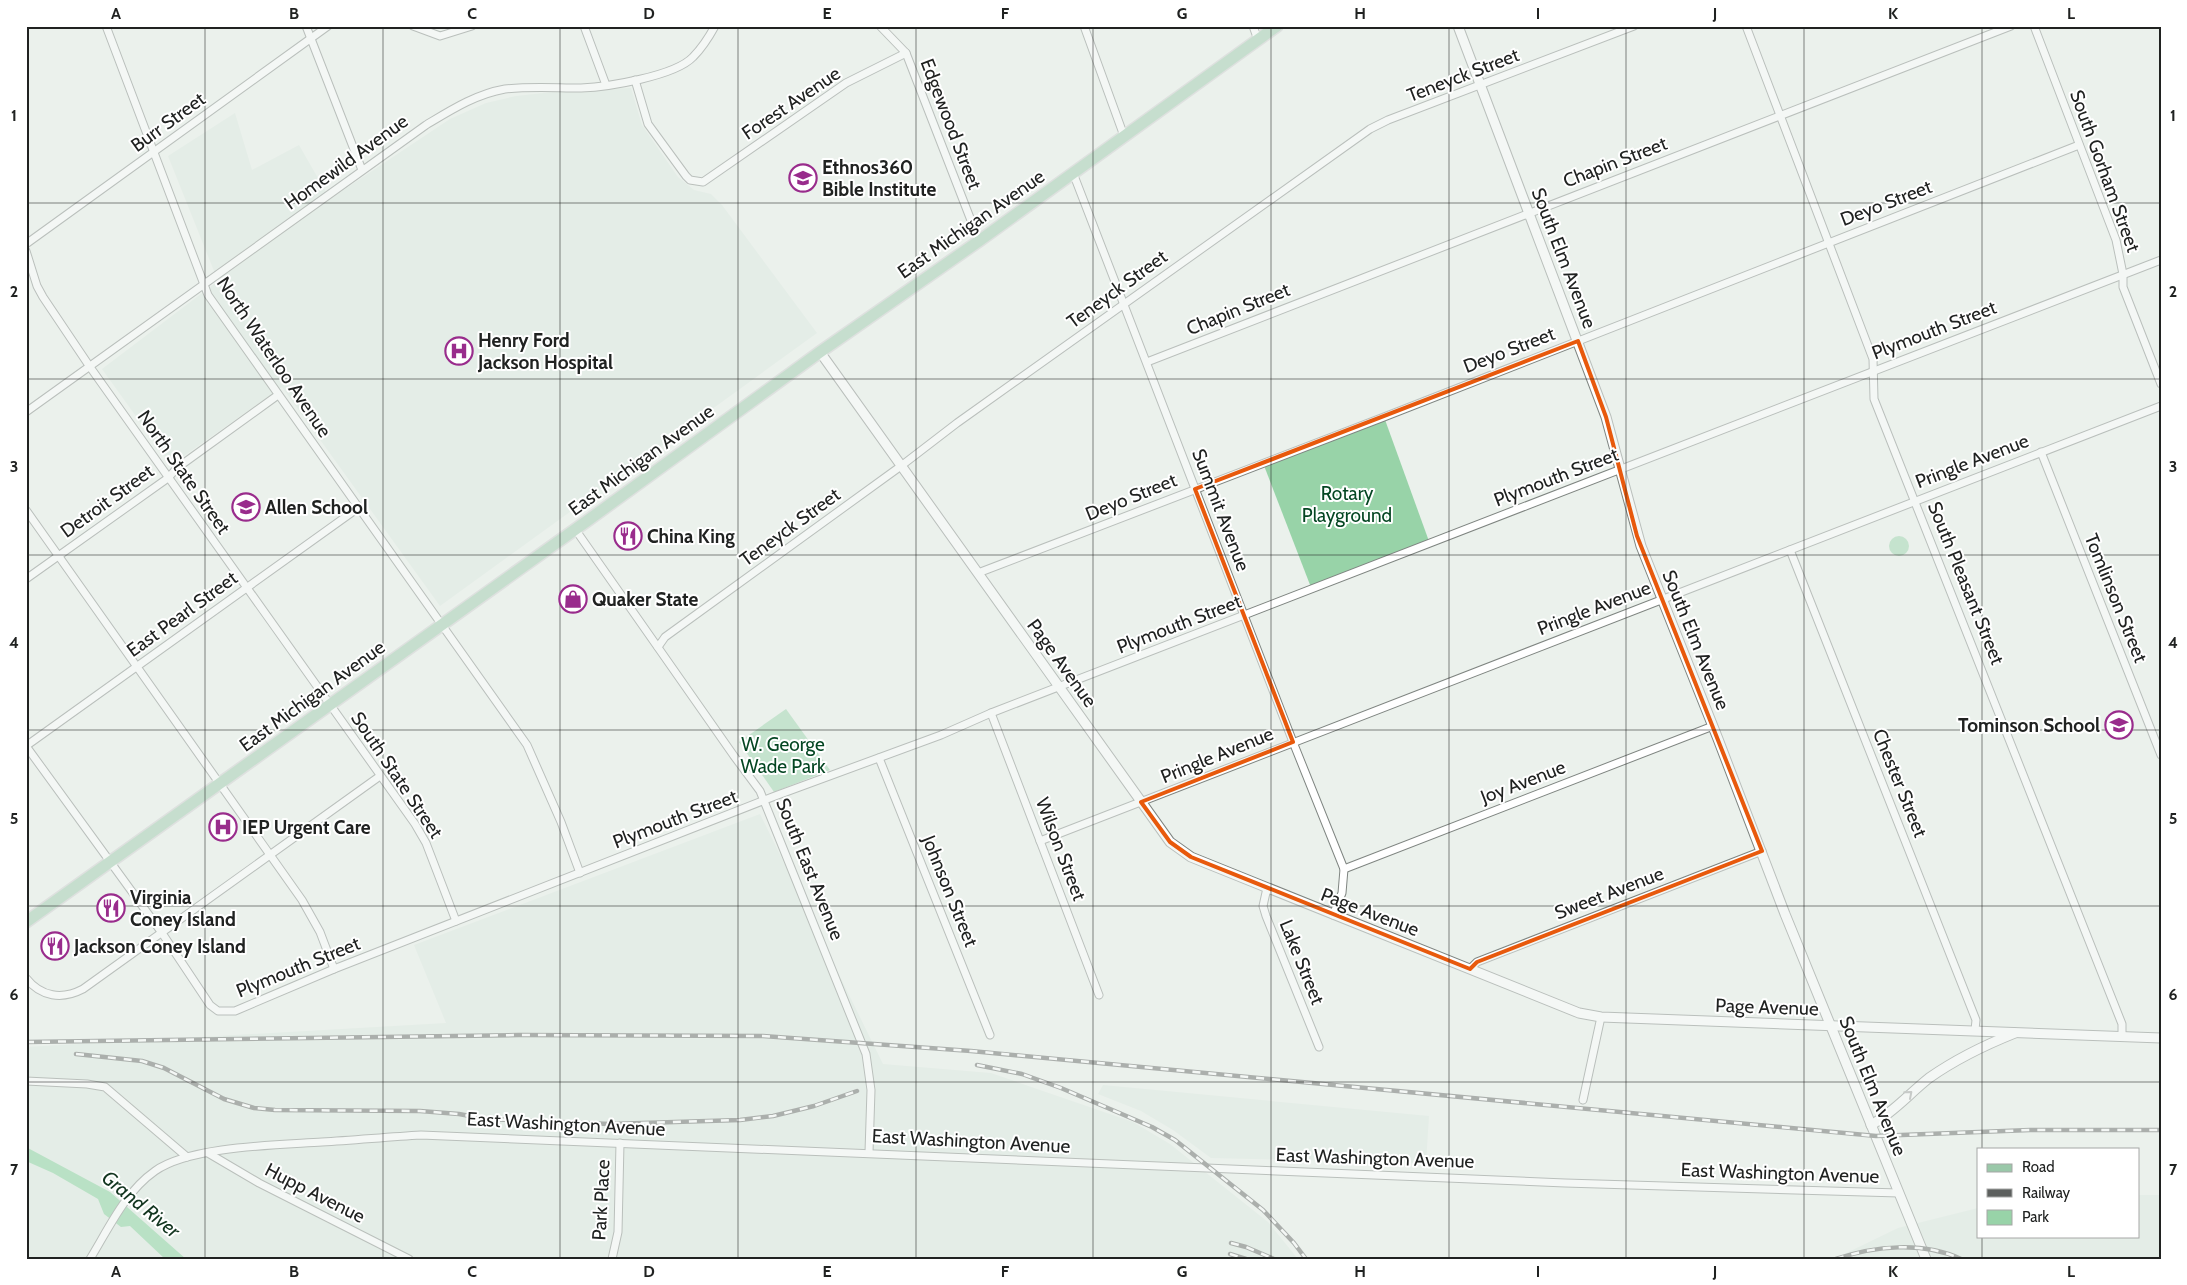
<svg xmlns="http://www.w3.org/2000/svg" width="2187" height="1285" viewBox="0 0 2187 1285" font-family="Cabin,sans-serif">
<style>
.built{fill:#dce9df}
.green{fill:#98d3a8}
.water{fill:#7dcf96}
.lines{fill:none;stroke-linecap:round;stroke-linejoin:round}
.minor-casing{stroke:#7f8581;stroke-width:9}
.tertiary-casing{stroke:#7f8581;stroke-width:11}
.primary-casing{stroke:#cecece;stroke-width:14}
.minor{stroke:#fff;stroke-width:7}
.tertiary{stroke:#fff;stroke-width:9}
.primary{stroke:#9ac8a9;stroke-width:11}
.rail-casing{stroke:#5d605e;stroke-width:4.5}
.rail{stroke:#fff;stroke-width:2.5;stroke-dasharray:8;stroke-linecap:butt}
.oneway{stroke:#9b9c9b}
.marked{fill:none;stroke:#e8590c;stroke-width:4;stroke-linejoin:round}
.grid{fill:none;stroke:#202221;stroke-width:1;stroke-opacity:0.55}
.labels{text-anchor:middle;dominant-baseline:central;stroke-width:4;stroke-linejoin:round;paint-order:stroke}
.street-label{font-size:19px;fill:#202221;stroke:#fff}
.poi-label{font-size:19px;font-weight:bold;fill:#202221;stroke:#fff;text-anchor:start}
.park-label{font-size:19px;fill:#044622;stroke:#fff}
.water-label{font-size:20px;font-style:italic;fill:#12351f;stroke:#fff}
.neatline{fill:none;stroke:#202221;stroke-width:2}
.grid-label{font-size:16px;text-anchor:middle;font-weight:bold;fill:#202221}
</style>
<rect width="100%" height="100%" fill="#ebf1ec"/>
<!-- built -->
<g class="built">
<path d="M631 88 642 125 678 177 694 190 711 194 722 205 817 333 440 606 282 387 171 465 102 369 218 281 168 156 235 113 252 170 299 145 330 199 450 119 486 103 516 96 571 90Z"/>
<path d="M760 814 883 1064 991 1073 1133 1122 1170 1144 1268 1222 1298 1259H28L26 1254V1047L446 1023 414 945Z"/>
<path d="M1103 1085 1429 1116 1426 1163 1211 1158 1173 1130 1141 1111 1098 1094Z"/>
<path d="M2138 1195H2161V1259H1834L1898 1228 1978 1208V1236H2138Z"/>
</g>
<!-- green -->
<g class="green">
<path d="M1384 417 1430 544 1312 590 1263 463Z"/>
<circle cx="1899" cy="546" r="10"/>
<path d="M786 709 830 770 774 792 739 742Z"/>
</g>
<!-- water -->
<path class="water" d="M26 1147 110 1192 186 1259H165L130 1226 121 1227 104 1214 98 1199 53 1173 26 1161Z"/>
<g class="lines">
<!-- minor casing -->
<g class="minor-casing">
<g id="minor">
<path d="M106 26 208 295 527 745 561 822 580 873"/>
<path d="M306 26 362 170"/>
<path d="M413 26 440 36 472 26"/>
<path d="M584 26 606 85"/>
<path d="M880 26 906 53 979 241"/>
<path d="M1084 26 1124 136"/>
<path d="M1253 26 1258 40"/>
<path d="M1746 26 1873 359 1874 399 2122 1024V1037"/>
<path d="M2034 26 2116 240 2123 274V287L2161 384"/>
<path d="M635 80 648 124 686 176 690 180 703 182 846 83 906 53"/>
<path d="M1073 173 1293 742 1344 869 1342 893 1333 915"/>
<path d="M26 244 328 26"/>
<path d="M26 251 37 286 43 297 90 367 415 824 426 843 456 921"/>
<path d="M1147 362 2011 26"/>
<path d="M26 412 426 125C451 110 476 94 505 89 530 86 556 88 581 88 608 87 675 76 693 57 702 48 709 37 715 26"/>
<path d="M2041 452 2161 755"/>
<path d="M26 510 302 900 320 932 334 969"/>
<path d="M575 529 734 756 760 791 866 1054 871 1090 869 1152"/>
<path d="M1790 550 1976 1020 1975 1030"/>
<path d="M978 573 1384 417 2079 145"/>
<path d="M26 579 168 478 177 468 278 395"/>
<path d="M658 647 665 637 901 466 957 423 1370 129 1388 120 1634 26"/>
<path d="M991 713 1099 995"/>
<path d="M26 746 162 933 210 1005 218 1011H235L334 969 775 796 941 735 991 713 2161 260"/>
<path d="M26 746 358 508"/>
<path d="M879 758 990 1035"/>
<path d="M1040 841 2161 406"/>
<path d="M1344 869 1713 726"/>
<path d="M1267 888 1263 906 1266 916 1319 1047"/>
<path d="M1470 969 1477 962 1762 851"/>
<path d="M26 978C41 997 62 1000 83 989L380 776"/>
<path d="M26 1081 87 1084 105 1087 187 1157"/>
<path d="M1583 1100 1601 1017"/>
<path d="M208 1153 259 1183 409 1259"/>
<path d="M90 1259C109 1228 125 1192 155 1171 190 1146 279 1145 322 1142 355 1140 388 1137 421 1135L1565 1183 1899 1193"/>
<path d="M612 1259 618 1232 620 1143"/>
</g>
</g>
<!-- tertiary casing -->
<g class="tertiary-casing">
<g id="tertiary">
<path d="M1458 26 1606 417 1641 546 1718 739 1785 914 1926 1259"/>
<path d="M820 352 1170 842 1191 857 1579 1013 1601 1017 2161 1038"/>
<path d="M1871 1125C1893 1113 1910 1093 1929 1078 1956 1059 1985 1045 2015 1033"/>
</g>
</g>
<!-- primary casing -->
<g class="primary-casing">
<path id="primary" d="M26 922 587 521 820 352 979 241 1277 26"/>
</g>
<!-- minor -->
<use href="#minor" class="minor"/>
<!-- tertiary -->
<use href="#tertiary" class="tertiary"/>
<!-- primary -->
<use href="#primary" class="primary"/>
<!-- rail casing -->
<g class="rail-casing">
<g id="rail">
<path d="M26 1042 519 1035 763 1036 971 1051 1876 1136 2030 1130H2161"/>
<path d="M76 1054 142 1061 164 1068 224 1099 254 1108 275 1110 420 1111 459 1114 486 1119 610 1124 740 1120 773 1116 814 1106 857 1091"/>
<path d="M977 1065 1022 1074 1061 1088 1152 1127 1175 1140 1263 1210 1294 1243 1306 1259"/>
<path d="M1231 1243 1246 1247 1274 1259"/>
<path d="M1230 1254 1246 1259"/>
<path d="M1836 1259C1874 1246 1923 1241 1961 1259"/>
</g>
</g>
<!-- rail -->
<use href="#rail" class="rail"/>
</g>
<!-- one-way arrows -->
<defs><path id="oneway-chevron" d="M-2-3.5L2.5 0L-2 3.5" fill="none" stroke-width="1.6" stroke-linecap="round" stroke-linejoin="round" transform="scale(1.25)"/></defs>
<use class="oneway" href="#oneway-chevron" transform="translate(1909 1094) rotate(-41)"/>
<!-- marked area -->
<path d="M0 0H2187V1285H0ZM1578 341 1606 417 1637 536 1762 851 1477 962 1470 969 1191 857 1170 842 1141 802 1293 742 1195 489Z" fill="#ebf1ec" fill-opacity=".55" fill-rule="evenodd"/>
<path class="marked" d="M1578 341 1606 417 1637 536 1762 851 1477 962 1470 969 1191 857 1170 842 1141 802 1293 742 1195 489Z"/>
<!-- grid -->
<path class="grid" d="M205 26V1259M383 26V1259M560 26V1259M738 26V1259M916 26V1259M1093 26V1259M1271 26V1259M1449 26V1259M1626 26V1259M1804 26V1259M1982 26V1149M26 203H2161M26 379H2161M26 555H2161M26 730H2161M26 906H2161M26 1082H2161M1982 1236V1259"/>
<!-- icons -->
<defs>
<g id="school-ring" transform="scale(1.4375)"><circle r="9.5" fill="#fff" stroke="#992c8c" stroke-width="1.5"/><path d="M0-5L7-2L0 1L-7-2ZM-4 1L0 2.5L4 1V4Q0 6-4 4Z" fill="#992c8c"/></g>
<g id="hospital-ring" transform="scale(1.4375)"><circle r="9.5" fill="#fff" stroke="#992c8c" stroke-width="1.5"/><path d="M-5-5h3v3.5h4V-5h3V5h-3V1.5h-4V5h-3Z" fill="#992c8c"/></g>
<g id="restaurant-ring" transform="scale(1.4375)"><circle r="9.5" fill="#fff" stroke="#992c8c" stroke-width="1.5"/><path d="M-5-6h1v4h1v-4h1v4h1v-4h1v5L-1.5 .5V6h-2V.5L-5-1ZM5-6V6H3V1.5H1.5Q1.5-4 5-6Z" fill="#992c8c"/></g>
<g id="shop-ring" transform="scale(1.4375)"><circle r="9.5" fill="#fff" stroke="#992c8c" stroke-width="1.5"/><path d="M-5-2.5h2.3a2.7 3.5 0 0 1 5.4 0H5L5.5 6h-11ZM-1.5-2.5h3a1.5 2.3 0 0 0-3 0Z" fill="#992c8c"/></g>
</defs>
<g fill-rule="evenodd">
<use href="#school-ring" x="803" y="178"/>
<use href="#hospital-ring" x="459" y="351"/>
<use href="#school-ring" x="246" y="507"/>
<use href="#restaurant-ring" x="628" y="536"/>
<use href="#shop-ring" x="573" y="599"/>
<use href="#school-ring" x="2119" y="725"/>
<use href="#hospital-ring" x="223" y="827"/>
<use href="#restaurant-ring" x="111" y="908"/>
<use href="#restaurant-ring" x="55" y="946"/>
</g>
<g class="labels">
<!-- street labels -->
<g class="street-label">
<text transform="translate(1463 75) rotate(-21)">Teneyck Street</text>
<text transform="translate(791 103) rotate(-34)">Forest Avenue</text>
<text transform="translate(168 122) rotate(-36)">Burr Street</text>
<text transform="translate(951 124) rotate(69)">Edgewood Street</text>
<text transform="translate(346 162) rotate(-36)">Homewild Avenue</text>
<text transform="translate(1615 162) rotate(-21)">Chapin Street</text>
<text transform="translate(2105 171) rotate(70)">South Gorham Street</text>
<text transform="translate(1886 203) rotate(-21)">Deyo Street</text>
<text transform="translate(971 224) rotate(-35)">East Michigan Avenue</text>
<text transform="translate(1564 258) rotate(69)">South Elm Avenue</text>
<text transform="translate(1117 289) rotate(-36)">Teneyck Street</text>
<text transform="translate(1238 309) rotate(-22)">Chapin Street</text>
<text transform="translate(1934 330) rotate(-21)">Plymouth Street</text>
<text transform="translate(1509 350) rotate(-21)">Deyo Street</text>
<text transform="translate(274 357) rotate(56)">North Waterloo Avenue</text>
<text transform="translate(641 460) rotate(-36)">East Michigan Avenue</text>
<text transform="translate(1972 461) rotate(-21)">Pringle Avenue</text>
<text transform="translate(184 472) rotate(55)">North State Street</text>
<text transform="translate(1556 477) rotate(-21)">Plymouth Street</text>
<text transform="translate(1131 497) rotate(-22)">Deyo Street</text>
<text transform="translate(107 501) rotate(-36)">Detroit Street</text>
<text transform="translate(1221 510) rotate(69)">Summit Avenue</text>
<text transform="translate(790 527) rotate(-36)">Teneyck Street</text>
<text transform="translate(1966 583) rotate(68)">South Pleasant Street</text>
<text transform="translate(2116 598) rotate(68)">Tomlinson Street</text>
<text transform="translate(1594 608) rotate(-21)">Pringle Avenue</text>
<text transform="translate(182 614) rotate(-36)">East Pearl Street</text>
<text transform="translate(1179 624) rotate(-21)">Plymouth Street</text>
<text transform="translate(1696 640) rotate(68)">South Elm Avenue</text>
<text transform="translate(1062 663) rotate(54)">Page Avenue</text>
<text transform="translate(312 696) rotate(-36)">East Michigan Avenue</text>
<text transform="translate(1217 755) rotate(-22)">Pringle Avenue</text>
<text transform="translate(397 775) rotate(56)">South State Street</text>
<text transform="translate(1523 782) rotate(-21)">Joy Avenue</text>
<text transform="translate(1900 783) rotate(68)">Chester Street</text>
<text transform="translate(675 819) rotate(-21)">Plymouth Street</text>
<text transform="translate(1061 849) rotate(69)">Wilson Street</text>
<text transform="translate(810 869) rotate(68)">South East Avenue</text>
<text transform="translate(950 891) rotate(68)">Johnson Street</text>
<text transform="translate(1609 893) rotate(-21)">Sweet Avenue</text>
<text transform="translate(1370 912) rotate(21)">Page Avenue</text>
<text transform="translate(1302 962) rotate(68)">Lake Street</text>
<text transform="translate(298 967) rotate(-22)">Plymouth Street</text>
<text transform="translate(1767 1007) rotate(2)">Page Avenue</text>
<text transform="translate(1873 1086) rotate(68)">South Elm Avenue</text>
<text transform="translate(566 1124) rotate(3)">East Washington Avenue</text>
<text transform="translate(971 1141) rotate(3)">East Washington Avenue</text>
<text transform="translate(1375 1158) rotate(2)">East Washington Avenue</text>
<text transform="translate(1780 1173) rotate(2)">East Washington Avenue</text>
<text transform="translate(315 1193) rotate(27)">Hupp Avenue</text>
<text transform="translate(601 1200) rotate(-87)">Park Place</text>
</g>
<!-- poi labels -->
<g class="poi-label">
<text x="822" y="167">Ethnos360<tspan x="822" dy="22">Bible Institute</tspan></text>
<text x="478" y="340">Henry Ford<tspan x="478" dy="22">Jackson Hospital</tspan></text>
<text x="265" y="507">Allen School</text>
<text x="647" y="536">China King</text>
<text x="592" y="599">Quaker State</text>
<text x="2100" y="725" text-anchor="end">Tominson School</text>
<text x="242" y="827">IEP Urgent Care</text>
<text x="130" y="897">Virginia<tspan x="130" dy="22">Coney Island</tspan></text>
<text x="74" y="946">Jackson Coney Island</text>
</g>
<!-- park labels -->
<g class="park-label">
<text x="1347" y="493">Rotary<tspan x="1347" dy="22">Playground</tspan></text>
<text x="783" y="744">W. George<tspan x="783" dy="22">Wade Park</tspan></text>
</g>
<!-- water labels -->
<g class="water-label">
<text transform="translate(141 1204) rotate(39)">Grand River</text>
</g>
</g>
<!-- border -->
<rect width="2187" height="1285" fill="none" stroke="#ffffff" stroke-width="55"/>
<!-- legend -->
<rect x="1977" y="1148" width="162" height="90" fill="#ffffff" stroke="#a6a7a6"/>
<rect x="1987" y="1164" width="25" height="8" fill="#9ac8a9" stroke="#a6a7a6"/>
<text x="2022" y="1172" font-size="15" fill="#202221">Road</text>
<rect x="1987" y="1189" width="25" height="8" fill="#5d605e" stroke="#a6a7a6"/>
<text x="2022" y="1198" font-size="15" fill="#202221">Railway</text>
<rect x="1987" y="1210" width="25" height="15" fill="#98d3a8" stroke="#a6a7a6"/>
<text x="2022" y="1222" font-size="15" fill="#202221">Park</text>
<rect x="28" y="28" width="2132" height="1230" class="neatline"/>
<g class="grid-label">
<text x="116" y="19">A</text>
<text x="294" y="19">B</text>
<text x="472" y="19">C</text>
<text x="649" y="19">D</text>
<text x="827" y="19">E</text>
<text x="1005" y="19">F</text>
<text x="1182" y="19">G</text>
<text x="1360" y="19">H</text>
<text x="1538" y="19">I</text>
<text x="1715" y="19">J</text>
<text x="1893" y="19">K</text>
<text x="2071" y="19">L</text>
<text x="14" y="121">1</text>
<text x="2173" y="121">1</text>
<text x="14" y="297">2</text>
<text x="2173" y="297">2</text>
<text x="14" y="472">3</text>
<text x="2173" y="472">3</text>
<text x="14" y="648">4</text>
<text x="2173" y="648">4</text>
<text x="14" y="824">5</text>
<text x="2173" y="824">5</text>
<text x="14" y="1000">6</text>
<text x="2173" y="1000">6</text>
<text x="14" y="1175">7</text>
<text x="2173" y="1175">7</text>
<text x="116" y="1277">A</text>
<text x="294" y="1277">B</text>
<text x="472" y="1277">C</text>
<text x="649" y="1277">D</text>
<text x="827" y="1277">E</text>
<text x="1005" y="1277">F</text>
<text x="1182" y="1277">G</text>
<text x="1360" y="1277">H</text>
<text x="1538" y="1277">I</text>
<text x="1715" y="1277">J</text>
<text x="1893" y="1277">K</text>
<text x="2071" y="1277">L</text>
</g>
</svg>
